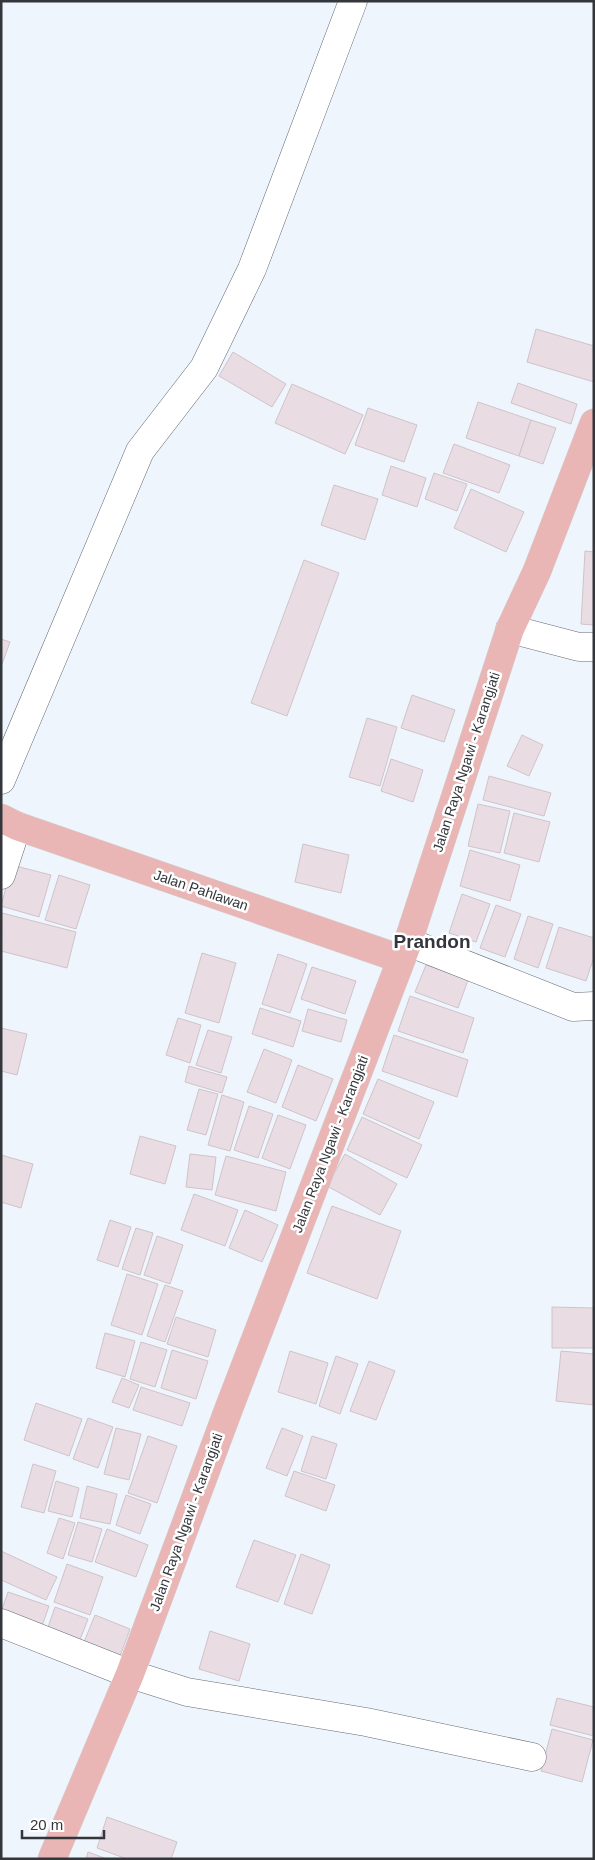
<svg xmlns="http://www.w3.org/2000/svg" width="595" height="1860" viewBox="0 0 595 1860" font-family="Helvetica,sans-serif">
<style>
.building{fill:#e9dce3;stroke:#d0c3ca}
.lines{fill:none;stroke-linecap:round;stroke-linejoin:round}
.minor-casing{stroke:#666c75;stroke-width:29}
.major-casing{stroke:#d2d3d4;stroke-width:29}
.minor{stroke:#fff;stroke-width:28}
.major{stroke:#e9b6b5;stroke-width:28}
.labels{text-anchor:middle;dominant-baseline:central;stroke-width:5;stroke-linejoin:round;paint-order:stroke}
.street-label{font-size:14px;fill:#33363a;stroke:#fff}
.district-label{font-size:19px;font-weight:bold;fill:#33363a;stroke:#fff}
</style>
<rect width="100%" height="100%" fill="#eff5fd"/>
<!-- building -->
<g class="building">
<path d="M536 329 594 346V382L527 362Z"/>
<path d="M233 352 286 384 272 407 219 376Z"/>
<path d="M518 383 577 404 571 424 511 403Z"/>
<path d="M292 384 363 415 345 454 275 423Z"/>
<path d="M478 402 531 420 519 456 466 438Z"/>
<path d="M368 408 417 425 404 462 355 445Z"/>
<path d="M531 420 556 428 543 464 519 456Z"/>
<path d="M454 444 510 465 499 493 443 473Z"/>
<path d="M391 466 426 478 417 507 382 495Z"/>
<path d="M434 473 467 484 457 511 425 499Z"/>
<path d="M334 485 378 499 365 540 321 525Z"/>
<path d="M471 489 524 512 506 552 454 528Z"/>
<path d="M585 551 594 552V625L581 624Z"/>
<path d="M304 560 339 573 287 716 251 703Z"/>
<path d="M1 639 10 642 1 667Z"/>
<path d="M412 695 455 710 444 742 401 728Z"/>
<path d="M367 718 397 727 380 786 349 777Z"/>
<path d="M522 735 543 745 529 776 507 766Z"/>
<path d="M391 759 423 770 413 802 381 791Z"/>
<path d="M489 776 551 793 544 816 483 800Z"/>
<path d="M478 804 510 811 500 853 468 846Z"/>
<path d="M514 813 550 822 539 862 504 853Z"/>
<path d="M303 844 349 855 341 893 295 882Z"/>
<path d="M470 850 520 865 510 901 460 886Z"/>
<path d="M12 865 51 875 39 917 1 906Z"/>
<path d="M59 875 90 885 76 929 45 920Z"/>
<path d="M462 894 490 904 476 942 449 933Z"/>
<path d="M496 905 521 914 505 957 480 948Z"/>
<path d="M2 913 76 932 67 968 1 951Z"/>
<path d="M528 916 553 924 538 968 514 959Z"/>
<path d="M559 927 594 938V957L586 981 546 968Z"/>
<path d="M202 953 236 963 219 1023 185 1013Z"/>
<path d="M278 954 307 964 290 1013 262 1004Z"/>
<path d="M426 965 468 980 458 1008 415 992Z"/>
<path d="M312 967 356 981 345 1014 301 999Z"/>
<path d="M410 996 474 1018 463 1053 398 1031Z"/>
<path d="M260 1008 301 1021 293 1047 252 1034Z"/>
<path d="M308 1009 347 1020 341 1042 302 1031Z"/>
<path d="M178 1018 201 1025 190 1063 166 1055Z"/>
<path d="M1 1028 27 1034 17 1075 1 1071Z"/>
<path d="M208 1030 232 1037 221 1073 196 1065Z"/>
<path d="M394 1035 468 1060 457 1097 382 1071Z"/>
<path d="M264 1049 292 1060 276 1103 247 1092Z"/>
<path d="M298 1065 333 1079 316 1121 282 1107Z"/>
<path d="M189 1066 227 1077 222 1093 185 1082Z"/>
<path d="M378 1079 434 1102 419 1139 363 1114Z"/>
<path d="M199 1089 218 1094 206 1135 187 1130Z"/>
<path d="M222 1095 244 1102 230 1151 208 1145Z"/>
<path d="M249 1106 273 1114 258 1158 234 1150Z"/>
<path d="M278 1115 306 1125 290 1169 262 1158Z"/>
<path d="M362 1117 422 1145 407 1178 347 1150Z"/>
<path d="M140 1136 176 1146 165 1184 130 1174Z"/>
<path d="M190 1154 216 1157 212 1190 186 1187Z"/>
<path d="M345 1154 397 1184 380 1215 327 1186Z"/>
<path d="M1 1155 33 1164 21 1208 1 1202Z"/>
<path d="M226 1156 286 1172 276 1211 215 1195Z"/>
<path d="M194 1194 238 1210 225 1246 181 1230Z"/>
<path d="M332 1206 401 1231 377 1299 307 1273Z"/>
<path d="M245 1210 278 1225 262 1262 229 1248Z"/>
<path d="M110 1220 131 1227 118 1267 97 1260Z"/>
<path d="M136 1228 153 1233 140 1275 122 1269Z"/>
<path d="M157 1236 183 1245 170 1284 144 1275Z"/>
<path d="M127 1274 158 1284 142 1335 111 1325Z"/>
<path d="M165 1285 183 1291 165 1342 147 1336Z"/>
<path d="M552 1307 594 1308V1348H552Z"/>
<path d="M176 1317 216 1330 208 1357 167 1344Z"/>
<path d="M105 1333 135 1341 125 1377 96 1368Z"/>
<path d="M141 1342 167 1350 155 1387 130 1379Z"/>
<path d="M172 1350 208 1361 196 1399 161 1388Z"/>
<path d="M290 1351 328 1363 316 1404 278 1392Z"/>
<path d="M561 1351 594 1354V1405L556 1401Z"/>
<path d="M336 1356 358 1364 340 1414 319 1406Z"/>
<path d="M369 1361 395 1371 376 1420 350 1411Z"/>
<path d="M122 1378 139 1385 129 1408 112 1402Z"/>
<path d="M141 1387 190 1403 182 1426 133 1410Z"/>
<path d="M36 1403 82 1419 69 1456 24 1440Z"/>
<path d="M88 1418 113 1427 98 1468 73 1459Z"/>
<path d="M116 1428 141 1434 129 1480 104 1474Z"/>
<path d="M282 1428 303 1436 287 1476 266 1468Z"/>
<path d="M148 1436 177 1446 157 1503 128 1493Z"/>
<path d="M312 1436 337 1444 326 1479 301 1471Z"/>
<path d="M33 1464 56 1471 44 1513 21 1507Z"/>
<path d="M294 1471 335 1485 326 1511 285 1496Z"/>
<path d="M56 1481 79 1488 72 1517 48 1511Z"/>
<path d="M87 1486 117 1494 110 1524 80 1518Z"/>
<path d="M126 1495 151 1504 140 1534 116 1525Z"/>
<path d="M59 1518 75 1523 63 1559 47 1553Z"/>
<path d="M78 1522 102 1529 92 1562 68 1555Z"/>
<path d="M107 1529 148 1545 136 1577 95 1562Z"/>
<path d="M254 1540 296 1555 278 1602 236 1587Z"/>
<path d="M1 1551 57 1577 46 1600 1 1580Z"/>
<path d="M301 1554 330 1565 312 1614 284 1604Z"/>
<path d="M67 1564 103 1577 90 1615 54 1602Z"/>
<path d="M8 1592 49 1606 40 1632 1 1612Z"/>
<path d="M55 1607 88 1619 78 1645 46 1633Z"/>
<path d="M95 1615 130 1629 120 1656 84 1642Z"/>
<path d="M210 1631 250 1644 239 1681 199 1669Z"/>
<path d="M557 1698 594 1707V1736L550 1725Z"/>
<path d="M552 1729 593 1740 582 1782 541 1771Z"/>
<path d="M107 1817 177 1842 171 1859H127L97 1848Z"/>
<path d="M88 1852 107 1859H86Z"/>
</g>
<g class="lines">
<!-- minor casing -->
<g class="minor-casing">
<g id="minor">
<path d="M510 629 579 647H594"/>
<path d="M1 780 140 451 204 368 252 269 353 1"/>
<path d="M1 875 17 826"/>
<path d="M408 942 573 1007 594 1006"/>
<path d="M1 1623 130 1674 187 1692 366 1722 532 1757"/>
</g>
</g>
<!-- major casing -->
<g class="major-casing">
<g id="major">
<path d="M1 818 17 826 401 959"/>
<path d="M52 1859 130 1674 229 1408 408 942 510 629 537 571 594 423"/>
</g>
</g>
<!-- minor -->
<use href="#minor" class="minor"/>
<!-- major -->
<use href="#major" class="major"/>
</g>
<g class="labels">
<!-- street labels -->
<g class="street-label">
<text transform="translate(466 762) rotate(-72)">Jalan Raya Ngawi - Karangjati</text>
<text transform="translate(201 890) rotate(19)">Jalan Pahlawan</text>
<text transform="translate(330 1144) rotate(-69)">Jalan Raya Ngawi - Karangjati</text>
<text transform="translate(186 1522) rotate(-70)">Jalan Raya Ngawi - Karangjati</text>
</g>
<!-- district labels -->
<g class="district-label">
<text x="432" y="941">Prandon</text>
</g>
</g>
<!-- border -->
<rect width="595" height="1860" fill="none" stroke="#33363a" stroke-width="5"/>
<!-- scale -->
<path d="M22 1830v8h82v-8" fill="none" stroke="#33363a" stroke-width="2.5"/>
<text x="30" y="1830" font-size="15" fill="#33363a" stroke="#ffffff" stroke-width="4" paint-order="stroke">20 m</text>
</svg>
